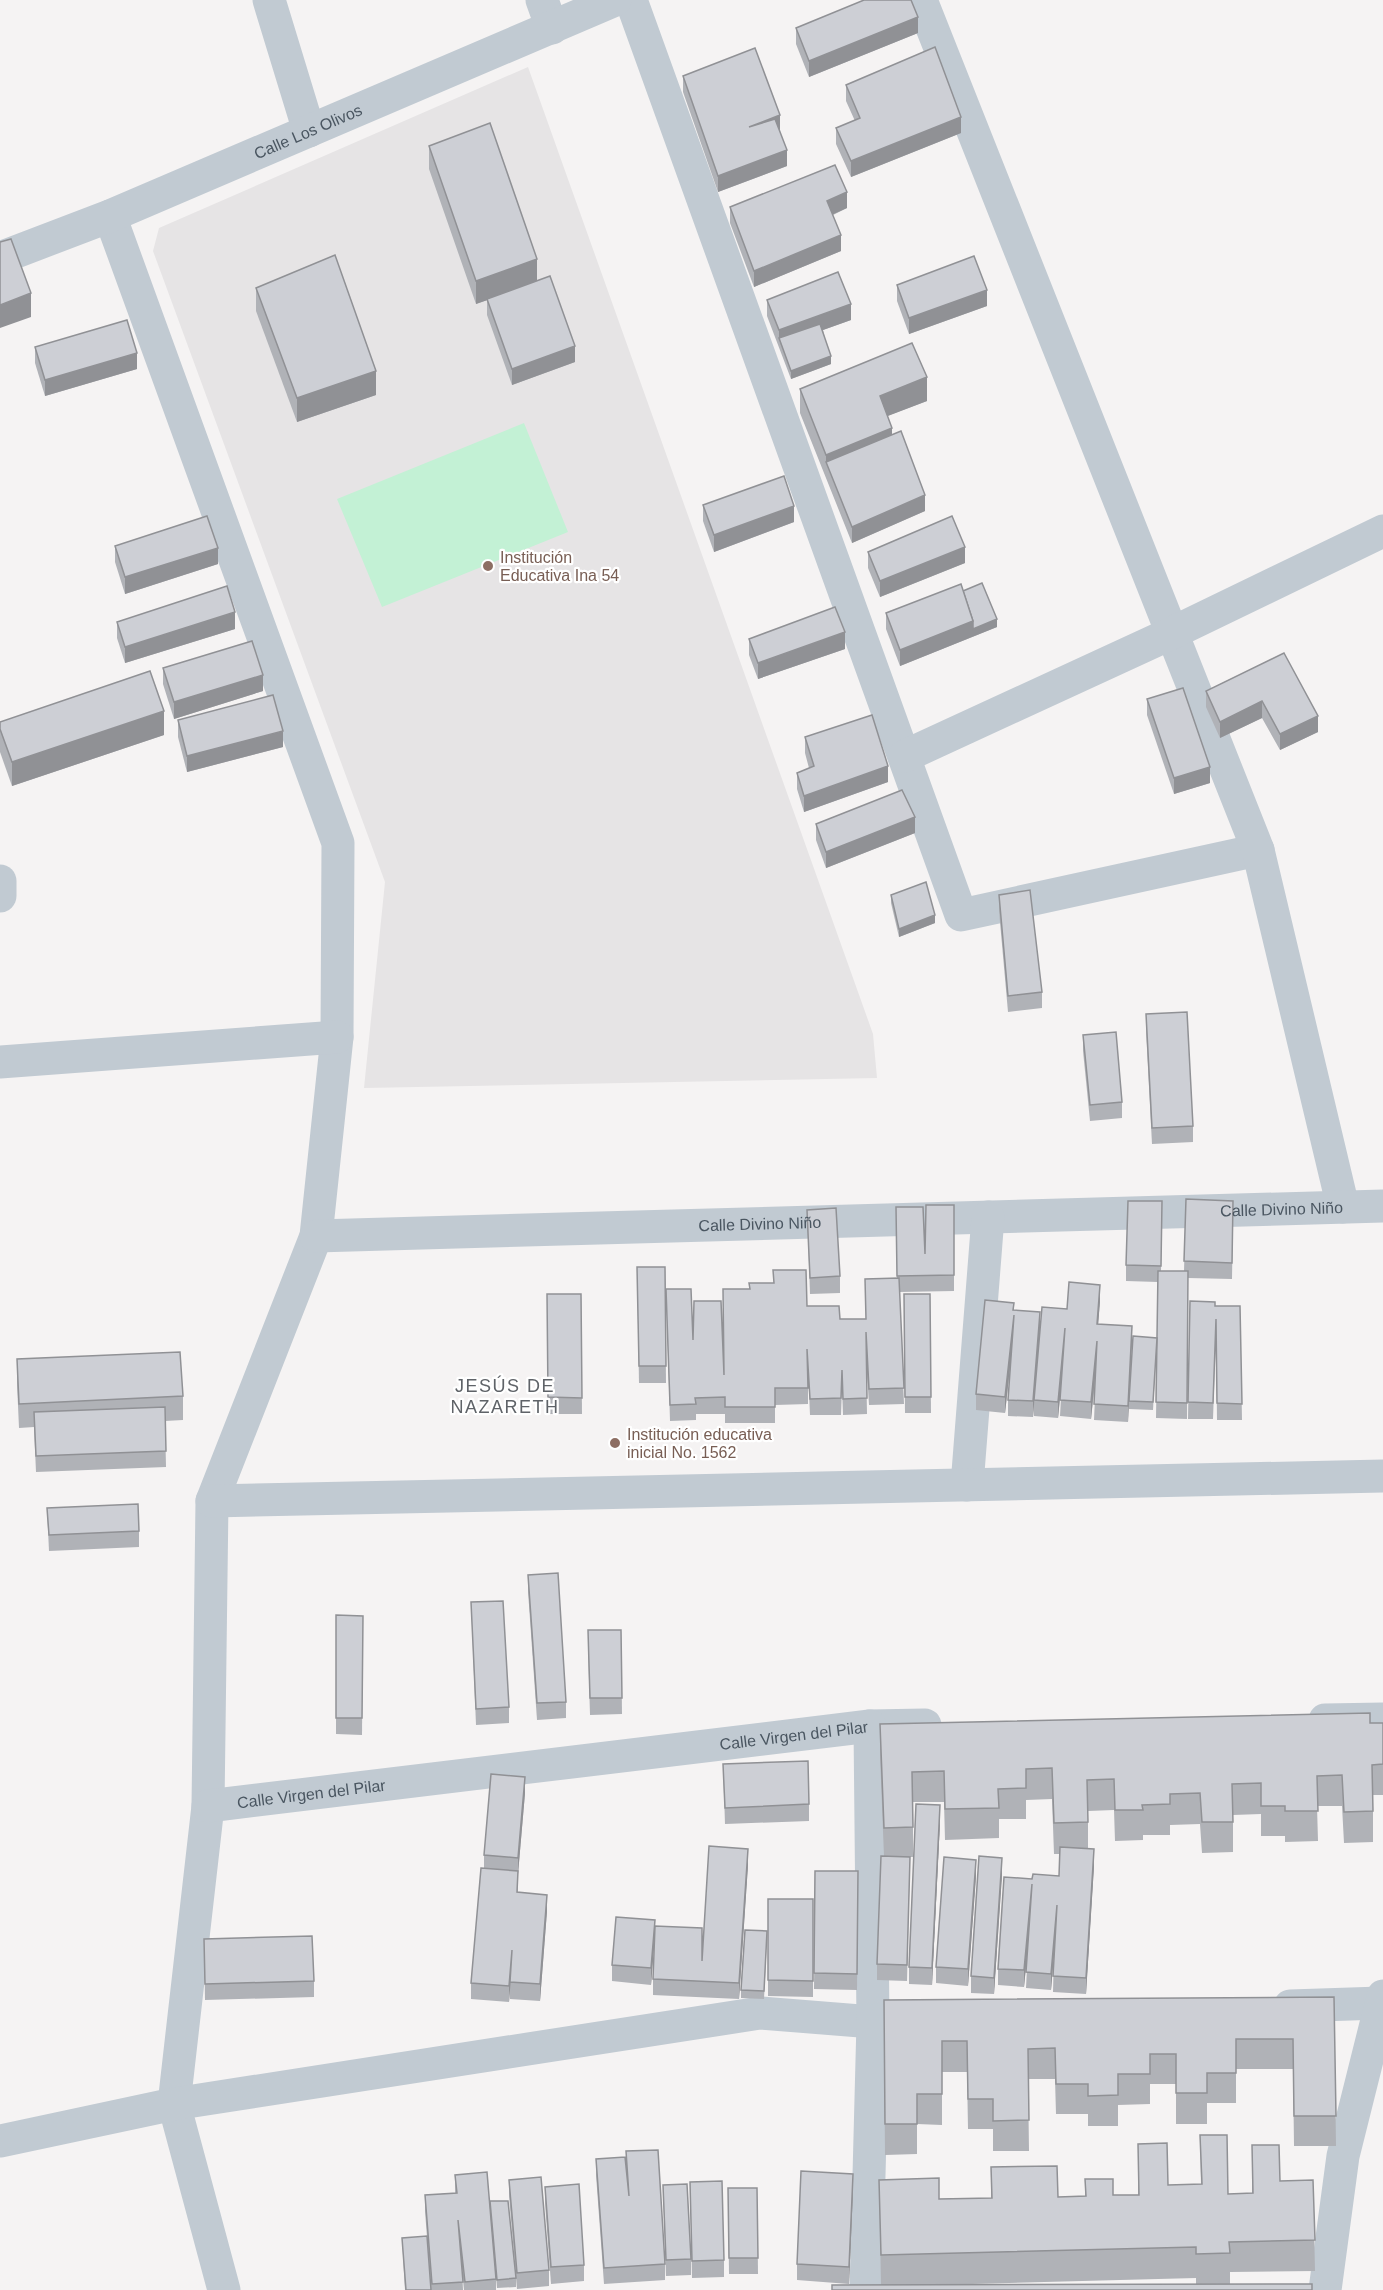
<svg xmlns="http://www.w3.org/2000/svg" width="1383" height="2290" viewBox="0 0 1383 2290" font-family="Helvetica,sans-serif">
<style>
.education{fill:#e6e4e5}
.green{fill:#c3f1d5}
.lines{fill:none;stroke-linecap:round;stroke-linejoin:round}
.street{stroke:#c1cad2;stroke-width:33}
.wall{fill:#b0b2b7;fill-rule:evenodd}
.shaded-wall{fill:#909195}
.building{fill:#cdcfd5;stroke:#909195;stroke-width:1.5}
.education-dot{fill:#8d6e63;stroke:#fff;stroke-width:2}
.labels{text-anchor:middle;dominant-baseline:central;stroke-width:4.5;stroke-linejoin:round;paint-order:stroke}
.street-label{font-size:16px;fill:#4a5661;stroke:#fff}
.education-label{font-size:16px;fill:#785e54;stroke:#fff;text-anchor:start}
.neighbourhood-label{font-size:18px;letter-spacing:1.5px;fill:#5f6368;stroke:#fff}
</style>
<rect width="100%" height="100%" fill="#f5f3f3"/>
<!-- education -->
<path class="education" d="M528 67 873 1034 877 1078 364 1088 385 882 153 251 159 228Z"/>
<!-- green -->
<path class="green" d="M524 423 568 532 382 607 337 499Z"/>
<g class="lines">
<!-- street -->
<g class="street">
<path d="M269 0 309 131"/>
<path d="M542 0 552 28"/>
<path d="M631 0 961 915 1258 850"/>
<path d="M921 0 1258 850 1343 1207"/>
<path d="M110 216 338 843 337 1037 316 1236 212 1501 208 1806 174 2104 224 2290"/>
<path id="s1" d="M0 258 110 216 615 0"/>
<path d="M905 756 1172 633 1383 531"/>
<path d="M0 881V896"/>
<path d="M0 1062 337 1037"/>
<path id="s2" d="M316 1236 1383 1206"/>
<path d="M967 1485 988 1217"/>
<path d="M212 1501 1383 1476"/>
<path d="M1325 1720 1383 1719"/>
<path id="s3" d="M208 1806 870 1726 925 1725"/>
<path d="M1290 2006 1381 2003"/>
<path d="M0 2141 174 2104 760 2013 873 2022 930 2020"/>
<path d="M866 2290 873 2022 870 1726"/>
<path d="M1325 2290 1343 2156 1383 1996"/>
</g>
</g>
<!-- wall -->
<g class="wall">
<path d="M796 28 918 33 809 77 796 44Z"/>
<path d="M683 76 780 131 787 166 718 192 683 92Z"/>
<path d="M846 85 961 133 851 177 836 144V128L855 121 846 101Z"/>
<path d="M429 146 537 281 575 362 512 385 487 315V300L476 304 429 169Z"/>
<path d="M730 207 847 208 833 215 841 251 754 287 730 223Z"/>
<path d="M897 285 987 306 909 334 897 301Z"/>
<path d="M256 288 376 395 297 422 256 311Z"/>
<path d="M767 300 851 320 823 330 831 364 791 379 767 316Z"/>
<path d="M35 347 137 369 45 396 35 363Z"/>
<path d="M800 389 927 401 887 416 892 435 925 511 852 543 800 413Z"/>
<path d="M703 505 794 522 714 552 703 521Z"/>
<path d="M115 546 218 564 125 594 115 562Z"/>
<path d="M868 552 965 563 880 597 868 568Z"/>
<path d="M963 591 997 627 900 666 886 629V613Z"/>
<path d="M117 622 235 629 125 663 117 638Z"/>
<path d="M749 639 845 649 758 679 749 655Z"/>
<path d="M1284 653 1318 732 1280 750 1262 718 1220 738 1206 707V691Z"/>
<path d="M163 668 263 691 174 719 163 684Z"/>
<path d="M1147 699 1210 783 1174 794 1147 715Z"/>
<path d="M178 720 283 747 187 772 178 737Z"/>
<path d="M0 722 164 735 12 786 0 752Z"/>
<path d="M805 737 888 782 804 812 797 789V773L809 768 805 753Z"/>
<path d="M816 824 915 833 826 868 816 840Z"/>
<path d="M891 895 935 923 899 937 891 903Z"/>
<path d="M999 895 1042 992V1008L1008 1012 999 911Z"/>
<path d="M1146 1014 1193 1126V1142L1152 1144 1146 1030Z"/>
<path d="M1083 1035 1122 1102V1118L1090 1121 1083 1051Z"/>
<path d="M1186 1199 1233 1217 1232 1279 1188 1278 1187 1419 1156 1418 1158 1282 1126 1281V1265L1162 1201 1161 1271H1184Z"/>
<path d="M954 1205V1291L899 1292 904 1404 869 1405 866 1356 867 1414 843 1415 842 1387 841 1415H810L808 1370V1404L775 1405V1423H725V1414H696V1420L670 1421 666 1289 693 1340 724 1368 807 1306 840 1319H866L865 1279 897 1278 896 1207 925 1254Z"/>
<path d="M807 1210 840 1276V1293L810 1294Z"/>
<path d="M637 1267H665L666 1383H639Z"/>
<path d="M547 1294H581L582 1414H548Z"/>
<path d="M904 1294H930L931 1413H905Z"/>
<path d="M1100 1301 1098 1324 1132 1326 1128 1422 1094 1420 1096 1374 1091 1419 1060 1416 1062 1380 1058 1418 1034 1416V1400L1067 1309Z"/>
<path d="M1190 1301 1215 1306H1240L1242 1420H1217L1216 1335 1213 1419H1188Z"/>
<path d="M1014 1310 1040 1329 1033 1417 1008 1416V1400L1010 1370 1005 1413 976 1410V1394Z"/>
<path d="M1157 1338 1153 1410 1129 1409V1401Z"/>
<path d="M17 1359 183 1396V1420L165 1421 166 1467 36 1472 34 1427 19 1428 17 1383Z"/>
<path d="M47 1508 139 1531V1547L49 1551Z"/>
<path d="M528 1575 566 1702V1718L537 1720 528 1591Z"/>
<path d="M471 1602 509 1707V1723L476 1725Z"/>
<path d="M336 1615 363 1616 362 1735 336 1734Z"/>
<path d="M621 1630 622 1714 590 1715 588 1647Z"/>
<path d="M1370 1723H1383V1795H1373V1842L1344 1843 1342 1806H1317L1318 1841 1285 1842V1836H1261V1814L1233 1815V1852L1202 1853 1200 1824 1170 1825V1835H1143V1840L1115 1841 1114 1810 1088 1811V1849L1094 1866 1086 1994 1053 1992 1054 1952 1051 1990 1026 1988 1028 1949 1024 1987 998 1985V1969L1032 1879 1059 1876 1060 1854H1054L1052 1799 1026 1800V1819H999V1838L945 1840 944 1802H913V1857H910L907 1981 877 1980V1964L884 1856 880 1755V1724Z"/>
<path d="M723 1764 809 1804V1821L725 1824Z"/>
<path d="M525 1793 518 1874V1892L547 1911 540 2001 510 1999V1983L509 2002 471 1999V1983L484 1868V1855Z"/>
<path d="M940 1822 932 1985 909 1984V1967Z"/>
<path d="M748 1865 739 1999 653 1995V1979L702 1957Z"/>
<path d="M815 1871H858L857 1990 814 1989Z"/>
<path d="M1002 1875 994 1994 971 1993V1976Z"/>
<path d="M976 1876 968 1986 936 1983V1967Z"/>
<path d="M768 1899H813V1997L768 1996Z"/>
<path d="M655 1920 651 1985 612 1981V1965Z"/>
<path d="M204 1939 314 1981V1997L205 2000Z"/>
<path d="M767 1939 764 1999 741 1998V1990Z"/>
<path d="M1334 1997 1336 2146H1294L1293 2069H1236V2103H1207V2124H1176V2084H1150V2104L1118 2105V2126H1088V2114H1056L1055 2079H1028L1029 2151H993V2129H968L967 2072H942V2125L917 2124V2154L885 2155 884 2031Z"/>
<path d="M1200 2135H1227L1228 2194 1252 2193V2145H1279L1280 2181 1313 2180 1315 2271 1230 2272V2284H1312V2290H832V2285H881L879 2180 939 2178V2199L991 2198V2167L1057 2166 1058 2197 1085 2196V2179H1113V2195H1138V2144L1167 2143 1168 2185 1201 2184ZM1196 2278V2284L936 2285Z"/>
<path d="M626 2151 665 2264V2280L604 2284 596 2175V2159L626 2167Z"/>
<path d="M455 2175 496 2279V2290H464L462 2269 463 2290H431L425 2211V2195L455 2193Z"/>
<path d="M509 2180 549 2270V2286L517 2289 509 2196Z"/>
<path d="M690 2182 724 2260V2277L692 2278Z"/>
<path d="M663 2185 691 2259V2275L666 2276Z"/>
<path d="M545 2187 584 2265V2281L551 2284 545 2203Z"/>
<path d="M728 2188H757L758 2274H729Z"/>
<path d="M853 2190 849 2284 797 2280V2264Z"/>
<path d="M490 2201 516 2278V2287L497 2288Z"/>
<path d="M402 2238 431 2290H405Z"/>
</g>
<!-- shaded-wall -->
<g class="shaded-wall">
<path d="M918 17V33L809 77V61Z"/>
<path d="M780 115V131L749 143V127Z"/>
<path d="M961 117V133L851 177V161Z"/>
<path d="M787 150V166L718 192V176Z"/>
<path d="M847 192V208L827 217V201Z"/>
<path d="M841 235V251L754 287V271Z"/>
<path d="M537 259V283L476 304V281Z"/>
<path d="M987 290V306L909 334V318Z"/>
<path d="M31 293V317L0 328V305Z"/>
<path d="M851 304V320L781 345 779 338V330Z"/>
<path d="M575 346V362L512 385V369Z"/>
<path d="M137 353V369L45 396V380Z"/>
<path d="M831 356V364L791 379V371Z"/>
<path d="M376 371V395L297 422V398Z"/>
<path d="M927 377V401L880 419V396Z"/>
<path d="M892 428V451L826 462V478V455Z"/>
<path d="M925 495V511L852 543V527Z"/>
<path d="M794 506V522L714 552V535Z"/>
<path d="M965 547V563L880 597V581Z"/>
<path d="M218 548V564L125 594V577Z"/>
<path d="M235 612V629L125 663V647Z"/>
<path d="M997 619V627L900 666V650L973 621Z"/>
<path d="M845 632V649L758 679V663Z"/>
<path d="M263 675V691L174 719V702Z"/>
<path d="M1262 701V718L1220 738V722Z"/>
<path d="M164 711V735L12 786V762Z"/>
<path d="M1318 716V732L1280 750V734Z"/>
<path d="M283 731V747L187 772V756Z"/>
<path d="M888 766V782L804 812V796Z"/>
<path d="M1210 767V783L1174 794V778Z"/>
<path d="M915 817V833L826 868V852Z"/>
<path d="M935 915V923L899 937V929Z"/>
<path d="M1100 1285V1301L1097 1340V1324Z"/>
<path d="M1014 1303V1331L1005 1413V1397Z"/>
<path d="M1040 1312V1329L1033 1417V1401Z"/>
<path d="M1132 1326V1342L1128 1422V1406Z"/>
<path d="M1065 1328V1344L1058 1418V1402Z"/>
<path d="M1097 1341V1357L1091 1419V1402Z"/>
<path d="M525 1777V1793L518 1874V1858Z"/>
<path d="M940 1805V1822L932 1985V1968Z"/>
<path d="M748 1849V1865L739 1999V1983Z"/>
<path d="M1094 1849V1866L1086 1994V1978Z"/>
<path d="M1002 1858V1875L994 1994V1978Z"/>
<path d="M976 1860V1876L968 1986V1969Z"/>
<path d="M1032 1884V1901L1024 1987V1970Z"/>
<path d="M547 1895V1911L540 2001V1984Z"/>
<path d="M1057 1905V1921L1051 1990V1974Z"/>
<path d="M655 1920V1937L651 1985V1968Z"/>
<path d="M512 1950V1966L509 2002V1986Z"/>
<path d="M853 2174V2190L849 2284V2267Z"/>
</g>
<!-- building -->
<g class="building">
<path d="M864 0H911L918 17 809 61 796 28Z"/>
<path d="M935 47 961 117 851 161 836 128 860 118 846 85Z"/>
<path d="M755 48 780 115 749 127 775 119 787 150 718 176 683 76Z"/>
<path d="M490 123 537 259 476 281 429 146Z"/>
<path d="M835 165 847 192 827 201 841 235 754 271 730 207Z"/>
<path d="M11 239 31 293 0 305V242Z"/>
<path d="M335 255 376 371 297 398 256 288Z"/>
<path d="M974 256 987 290 909 318 897 285Z"/>
<path d="M838 272 851 304 779 330 767 300Z"/>
<path d="M550 276 575 346 512 369 487 299Z"/>
<path d="M127 320 137 353 45 380 35 347Z"/>
<path d="M820 324 831 356 791 371 779 338Z"/>
<path d="M912 343 927 377 880 396 892 428 826 455 800 389Z"/>
<path d="M901 431 925 495 852 527 826 462Z"/>
<path d="M784 476 794 506 714 535 703 505Z"/>
<path d="M207 516 218 548 125 577 115 546Z"/>
<path d="M952 516 965 547 880 581 868 552Z"/>
<path d="M982 583 997 619 973 629V621L963 591Z"/>
<path d="M961 584 973 621 900 650 886 613Z"/>
<path d="M227 586 235 612 125 647 117 622Z"/>
<path d="M835 607 845 632 758 663 749 639Z"/>
<path d="M252 641 263 675 174 702 163 668Z"/>
<path d="M1284 653 1318 716 1280 734 1262 701 1220 722 1206 691Z"/>
<path d="M150 671 164 711 12 762 0 729V722Z"/>
<path d="M1183 688 1210 767 1174 778 1147 699Z"/>
<path d="M273 695 283 731 187 756 178 720Z"/>
<path d="M872 715 888 766 804 796 797 773 814 766 805 737Z"/>
<path d="M902 790 915 817 826 852 816 824Z"/>
<path d="M926 882 935 915 899 929 891 895Z"/>
<path d="M1030 890 1042 992 1008 996 999 895Z"/>
<path d="M1187 1012 1193 1126 1152 1128 1146 1014Z"/>
<path d="M1116 1032 1122 1102 1090 1105 1083 1035Z"/>
<path d="M1186 1199 1233 1201 1232 1263 1184 1261Z"/>
<path d="M1128 1201H1162L1161 1266 1126 1265Z"/>
<path d="M926 1205H954V1275L897 1276 896 1207H923L925 1254Z"/>
<path d="M836 1208 840 1276 810 1278 807 1210Z"/>
<path d="M637 1267H665L666 1366H639Z"/>
<path d="M773 1270H806L807 1306H839L840 1319H866L865 1279 899 1278 904 1388 869 1389 866 1332 867 1398 843 1399 842 1370 841 1398 810 1399 807 1349 808 1388H775V1407H725V1397L695 1398 696 1404 670 1405 666 1289H691L693 1340 694 1301H721L724 1375 723 1289H750L749 1283H774Z"/>
<path d="M1158 1271H1188L1187 1403 1156 1402Z"/>
<path d="M1069 1282 1100 1285 1097 1324 1132 1326 1128 1406 1094 1404 1097 1341 1091 1402 1060 1400 1065 1328 1058 1402 1034 1400 1042 1307 1067 1309Z"/>
<path d="M547 1294H581L582 1398 548 1397Z"/>
<path d="M904 1294H930L931 1397H905Z"/>
<path d="M985 1300 1014 1303 1013 1310 1040 1312 1033 1401 1008 1400 1014 1315 1005 1397 976 1394Z"/>
<path d="M1190 1301 1215 1302V1306H1240L1242 1404 1217 1403 1216 1319 1213 1403 1188 1402Z"/>
<path d="M1133 1336 1157 1338 1153 1402 1129 1401Z"/>
<path d="M180 1352 183 1396 19 1404 17 1359Z"/>
<path d="M165 1407 166 1451 36 1456 34 1412Z"/>
<path d="M138 1504 139 1531 49 1535 47 1508Z"/>
<path d="M558 1573 566 1702 537 1703 528 1575Z"/>
<path d="M503 1601 509 1707 476 1709 471 1602Z"/>
<path d="M336 1615 363 1616 362 1718H336Z"/>
<path d="M588 1630H621L622 1698H590Z"/>
<path d="M1370 1713V1723H1383V1764L1372 1765 1373 1811 1344 1812 1342 1775 1317 1776 1318 1811H1285V1806H1261V1783L1232 1784 1233 1822H1202L1200 1793 1170 1794V1804L1142 1805 1143 1810H1115L1114 1779 1087 1780 1088 1822 1054 1823 1052 1768 1026 1769V1788L998 1789 999 1808 945 1809 944 1771 912 1772 913 1827 884 1828 880 1724Z"/>
<path d="M808 1761 809 1804 725 1808 723 1764Z"/>
<path d="M491 1774 525 1777 518 1858 484 1855Z"/>
<path d="M916 1804 940 1805 932 1968 909 1967Z"/>
<path d="M709 1846 748 1849 739 1983 653 1979 655 1926 702 1928V1961Z"/>
<path d="M1060 1847 1094 1849 1086 1978 1053 1976 1057 1905 1051 1974 1026 1972 1032 1884 1024 1970 998 1969 1004 1877 1032 1879 1033 1874 1059 1876Z"/>
<path d="M881 1856 910 1857 907 1965 877 1964Z"/>
<path d="M979 1856 1002 1858 994 1978 971 1976Z"/>
<path d="M944 1857 976 1860 968 1969 936 1967Z"/>
<path d="M481 1868 518 1871 517 1892 547 1895 540 1984 510 1982 512 1950 509 1986 471 1983Z"/>
<path d="M815 1871H858L857 1974 814 1973Z"/>
<path d="M768 1899H813V1981L768 1980Z"/>
<path d="M616 1917 655 1920 651 1968 612 1965Z"/>
<path d="M745 1930 767 1931 764 1991 741 1990Z"/>
<path d="M312 1936 314 1981 205 1984 204 1939Z"/>
<path d="M1334 1997 1336 2116H1294L1293 2039H1236V2073H1207V2093H1176V2054H1150V2074H1118V2095L1088 2096V2084H1056L1055 2048 1028 2049 1029 2120 993 2121V2099H968L967 2041H942V2094H917V2124H885L884 2000Z"/>
<path d="M1200 2135H1227L1228 2194 1253 2193 1252 2145H1279L1280 2181 1313 2180 1315 2240 1229 2242 1230 2253 1196 2254V2247L881 2255 879 2180 939 2178V2199L992 2198 991 2167 1057 2166 1058 2197 1086 2196 1085 2179H1113V2195H1139L1138 2144 1167 2143 1168 2185 1202 2184Z"/>
<path d="M658 2150 665 2264 604 2268 596 2159 625 2157 629 2196 626 2151Z"/>
<path d="M801 2171 853 2174 849 2267 797 2264Z"/>
<path d="M487 2172 496 2279 465 2282 458 2220 463 2282 432 2284 425 2195 457 2193 455 2175Z"/>
<path d="M541 2177 549 2270 517 2273 509 2180Z"/>
<path d="M722 2181 724 2260 692 2261 690 2182Z"/>
<path d="M579 2184 584 2265 551 2267 545 2187Z"/>
<path d="M687 2184 691 2259 666 2260 663 2185Z"/>
<path d="M728 2188H757L758 2258H729Z"/>
<path d="M490 2201H508L516 2278 497 2280Z"/>
<path d="M427 2236 431 2290H406L402 2238Z"/>
<path d="M1312 2284V2290H832V2285Z"/>
</g>
<!-- markers -->
<g class="education-dot">
<circle cx="488" cy="566" r="6"/>
<circle cx="615" cy="1443" r="6"/>
</g>
<g class="labels">
<!-- street labels -->
<g class="street-label">
<text stroke="none"><textPath href="#s1" startOffset="333">Calle Los Olivos</textPath></text>
<text stroke="none"><textPath href="#s2" startOffset="966">Calle Divino Niño</textPath></text>
<text stroke="none"><textPath href="#s2" startOffset="444">Calle Divino Niño</textPath></text>
<text stroke="none"><textPath href="#s3" startOffset="590">Calle Virgen del Pilar</textPath></text>
<text stroke="none"><textPath href="#s3" startOffset="104">Calle Virgen del Pilar</textPath></text>
</g>
<!-- education labels -->
<g class="education-label">
<text x="500" y="557">Institución<tspan x="500" dy="18">Educativa Ina 54</tspan></text>
<text x="627" y="1434">Institución educativa<tspan x="627" dy="18">inicial No. 1562</tspan></text>
</g>
<!-- neighbourhood labels -->
<g class="neighbourhood-label">
<text x="505" y="1386">JESÚS DE<tspan x="505" dy="21">NAZARETH</tspan></text>
</g>
</g>
</svg>
